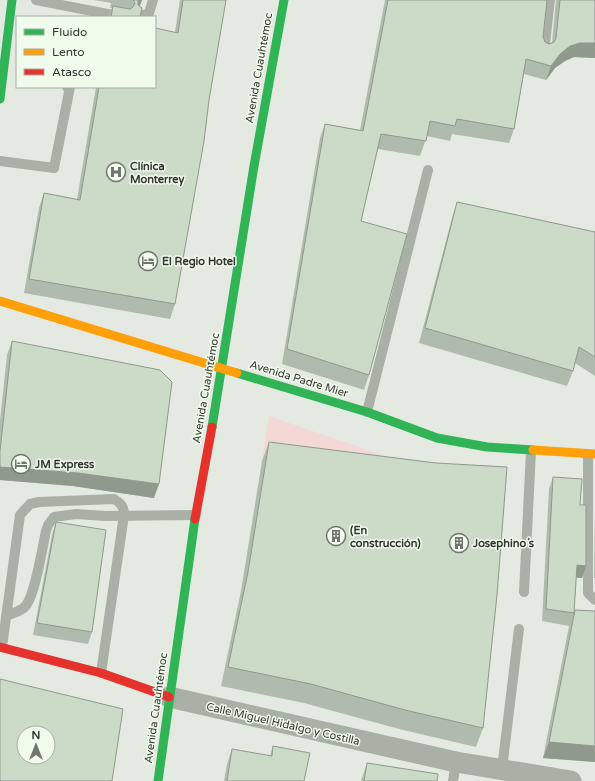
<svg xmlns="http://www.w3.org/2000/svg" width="595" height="781" viewBox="0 0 595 781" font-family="'Varela Round',sans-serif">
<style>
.green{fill:#f3d8d6}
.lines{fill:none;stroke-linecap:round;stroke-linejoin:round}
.lane{stroke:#a9b1a6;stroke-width:10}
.street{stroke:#a9b1a6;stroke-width:21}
.fast{stroke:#30b455;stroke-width:9}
.slow{stroke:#ff9f0a;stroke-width:9}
.jam{stroke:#e5322d;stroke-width:9}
.wall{fill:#afbbac}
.shaded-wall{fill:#8f998c}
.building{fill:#ccdac8;stroke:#8f998c;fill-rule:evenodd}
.labels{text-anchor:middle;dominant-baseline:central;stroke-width:3;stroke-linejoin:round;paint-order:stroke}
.street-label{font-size:11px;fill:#323631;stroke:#f0fbec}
.poi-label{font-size:11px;font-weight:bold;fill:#323631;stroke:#f0fbec;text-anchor:start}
</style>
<rect width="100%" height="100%" fill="#e4eae2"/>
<!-- green -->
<path class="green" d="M269 416 382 455 388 477 262 461Z"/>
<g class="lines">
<!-- lane -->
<g class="lane">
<path d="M36 0 123 17"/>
<path d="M139 17 149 13 153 0"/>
<path d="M544 52 550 0"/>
<path d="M0 161 54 168 70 87H67"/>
<path d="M367 412 428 170"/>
<path d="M588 454V593L595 600"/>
<path d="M524 592 531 451"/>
<path d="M6 616C13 613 23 611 27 604 36 590 42 549 46 531L48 525 54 517 76 514 105 516 196 515"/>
<path d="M2 647 20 515 30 504 39 502 114 499C121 503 124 507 124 515L101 673"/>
<path d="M502 769 519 629"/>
<path d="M453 781 456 762"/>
</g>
<!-- street -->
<path class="street" d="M169 697 456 762 571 781"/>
<!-- fast -->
<g class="fast">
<path d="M0 99 12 0"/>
<path d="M237 373 367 412 437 438 487 447 533 450"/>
<path d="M212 427 254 166 284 0"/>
<path d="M158 781 195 519"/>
</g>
<!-- slow -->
<g class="slow">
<path d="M0 301 237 373"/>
<path d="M533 450 595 454"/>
</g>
<!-- jam -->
<g class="jam">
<path d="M195 519 212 427"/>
<path d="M0 647 101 673 169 697"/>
</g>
</g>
<!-- wall -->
<g class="wall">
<path d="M94 0H142L140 6V17H141H109L112 8H110L111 3Z"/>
<path d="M180 0H226L209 100 175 304 170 319 24 293 39 208 44 193 77 199 96 87H155L175 32Z"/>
<path d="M385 0H547L543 37 545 42 549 44 552 43 556 0H595V58L574 57 565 61 555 68 546 80 524 74 514 129 509 143 452 134 450 141 427 136 420 156 378 149 361 221 369 375 364 390 282 364 320 138 325 124 360 130Z"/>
<path d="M457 202 595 232V376L575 363 573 371 567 386 419 343 452 218Z"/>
<path d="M12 341 154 498 73 486 0 480V420L7 355Z"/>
<path d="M269 442 483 728 476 747 399 729 304 703 221 686 241 591 262 461Z"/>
<path d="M553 477 580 505 586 566 582 578H576L574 613 575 610 595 611V762L543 758 569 626 542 621 549 489Z"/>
<path d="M595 516V578H594Z"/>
<path d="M56 522 92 632 88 644 33 635 52 535Z"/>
<path d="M273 746 304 781H224L227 764 232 749 270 756Z"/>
<path d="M367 763 437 781H361Z"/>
</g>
<!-- shaded-wall -->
<g class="shaded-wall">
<path d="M139 0H142L138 10 134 13Z"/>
<path d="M580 43H595V58L574 57 565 61 555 68 546 80 551 66 560 54 570 46Z"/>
<path d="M0 467 78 473 159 484 154 498 73 486 0 480Z"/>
<path d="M577 565 586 566 582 578 572 577Z"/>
<path d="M549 742 595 746V762L543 758Z"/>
</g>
<!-- building -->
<g class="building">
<path d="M133 0H139L138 1V5L142 8 140 17H141H111L113 6 130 9 133 7 135 3Z"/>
<path d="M183 0H226L209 100 204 141 175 304 29 279 44 193 80 200 99 87H155V28L178 33Z"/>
<path d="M388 0H547L543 37 545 42 549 44 554 42 556 38 560 0H595V43H580L570 46 560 54 551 66 526 59 514 129 457 119 455 126 430 121 426 141 381 134 361 221 407 234 369 375 287 349 325 124 363 131Z"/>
<path d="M457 202 595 232V357L579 347 573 371 425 328Z"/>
<path d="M12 341 160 370 172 382 159 484 78 473 0 467V451Z"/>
<path d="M269 442 436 463 507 467 497 595 483 728 405 710 311 684 228 667 248 572Z"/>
<path d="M553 477 582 479 580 505H586V566L577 565 574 613 546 609Z"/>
<path d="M56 522 106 530 92 632 37 623Z"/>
<path d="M575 610 595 611V746L549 742Z"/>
<path d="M0 679 123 709 112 781H0ZM24 733H48V757H24Z"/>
<path d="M273 746 310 753 304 781H227L232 749 272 756Z"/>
<path d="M367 763 438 774 437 781H364Z"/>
</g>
<!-- icons -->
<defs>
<g id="hospital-ring" transform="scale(1)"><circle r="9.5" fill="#f0fbec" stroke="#70756f" stroke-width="1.5"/><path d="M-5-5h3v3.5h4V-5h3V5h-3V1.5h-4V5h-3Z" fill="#70756f"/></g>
<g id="hotel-ring" transform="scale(1)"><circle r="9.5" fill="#f0fbec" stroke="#70756f" stroke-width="1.5"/><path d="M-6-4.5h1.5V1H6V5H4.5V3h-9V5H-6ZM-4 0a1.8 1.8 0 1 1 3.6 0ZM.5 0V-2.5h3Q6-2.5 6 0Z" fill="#70756f"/></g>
<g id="building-ring" transform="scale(1)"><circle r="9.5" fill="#f0fbec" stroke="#70756f" stroke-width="1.5"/><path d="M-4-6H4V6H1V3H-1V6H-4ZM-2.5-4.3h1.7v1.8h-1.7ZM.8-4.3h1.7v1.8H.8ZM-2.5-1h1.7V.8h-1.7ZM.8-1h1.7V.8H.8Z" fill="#70756f"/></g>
</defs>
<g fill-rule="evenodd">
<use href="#hospital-ring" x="116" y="172"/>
<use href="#hotel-ring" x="148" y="261"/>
<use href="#hotel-ring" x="21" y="464"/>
<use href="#building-ring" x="336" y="536"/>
<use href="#building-ring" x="459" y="543"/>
</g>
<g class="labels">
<!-- street labels -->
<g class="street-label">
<text transform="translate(259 68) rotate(-80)">Avenida Cuauhtémoc</text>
<text transform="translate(299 379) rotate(17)">Avenida Padre Mier</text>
<text transform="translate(206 388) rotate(-80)">Avenida Cuauhtémoc</text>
<text transform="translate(156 708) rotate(-82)">Avenida Cuauhtémoc</text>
<text transform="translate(283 724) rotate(13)">Calle Miguel Hidalgo y Costilla</text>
</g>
<!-- poi labels -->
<g class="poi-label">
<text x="130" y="166">Clínica<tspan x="130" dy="13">Monterrey</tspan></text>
<text x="162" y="261">El Regio Hotel</text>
<text x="35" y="464">JM Express</text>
<text x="350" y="530">(En<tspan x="350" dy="13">construcción)</tspan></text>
<text x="473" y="543">Josephino´s</text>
</g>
</g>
<!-- legend -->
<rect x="16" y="16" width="140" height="72" fill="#f0fbec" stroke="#a4aca1"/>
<rect x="24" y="29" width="20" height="6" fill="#30b455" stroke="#a4aca1"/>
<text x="52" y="36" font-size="12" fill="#323631">Fluido</text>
<rect x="24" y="49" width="20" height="6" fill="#ff9f0a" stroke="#a4aca1"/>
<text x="52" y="56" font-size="12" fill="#323631">Lento</text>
<rect x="24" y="69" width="20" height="6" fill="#e5322d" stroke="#a4aca1"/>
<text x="52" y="76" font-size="12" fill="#323631">Atasco</text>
<!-- north arrow -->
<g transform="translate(36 745)"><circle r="19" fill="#f0fbec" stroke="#a4aca1"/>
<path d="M0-3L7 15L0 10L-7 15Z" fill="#70756f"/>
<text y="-6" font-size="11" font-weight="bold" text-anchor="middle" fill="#323631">N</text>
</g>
</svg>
